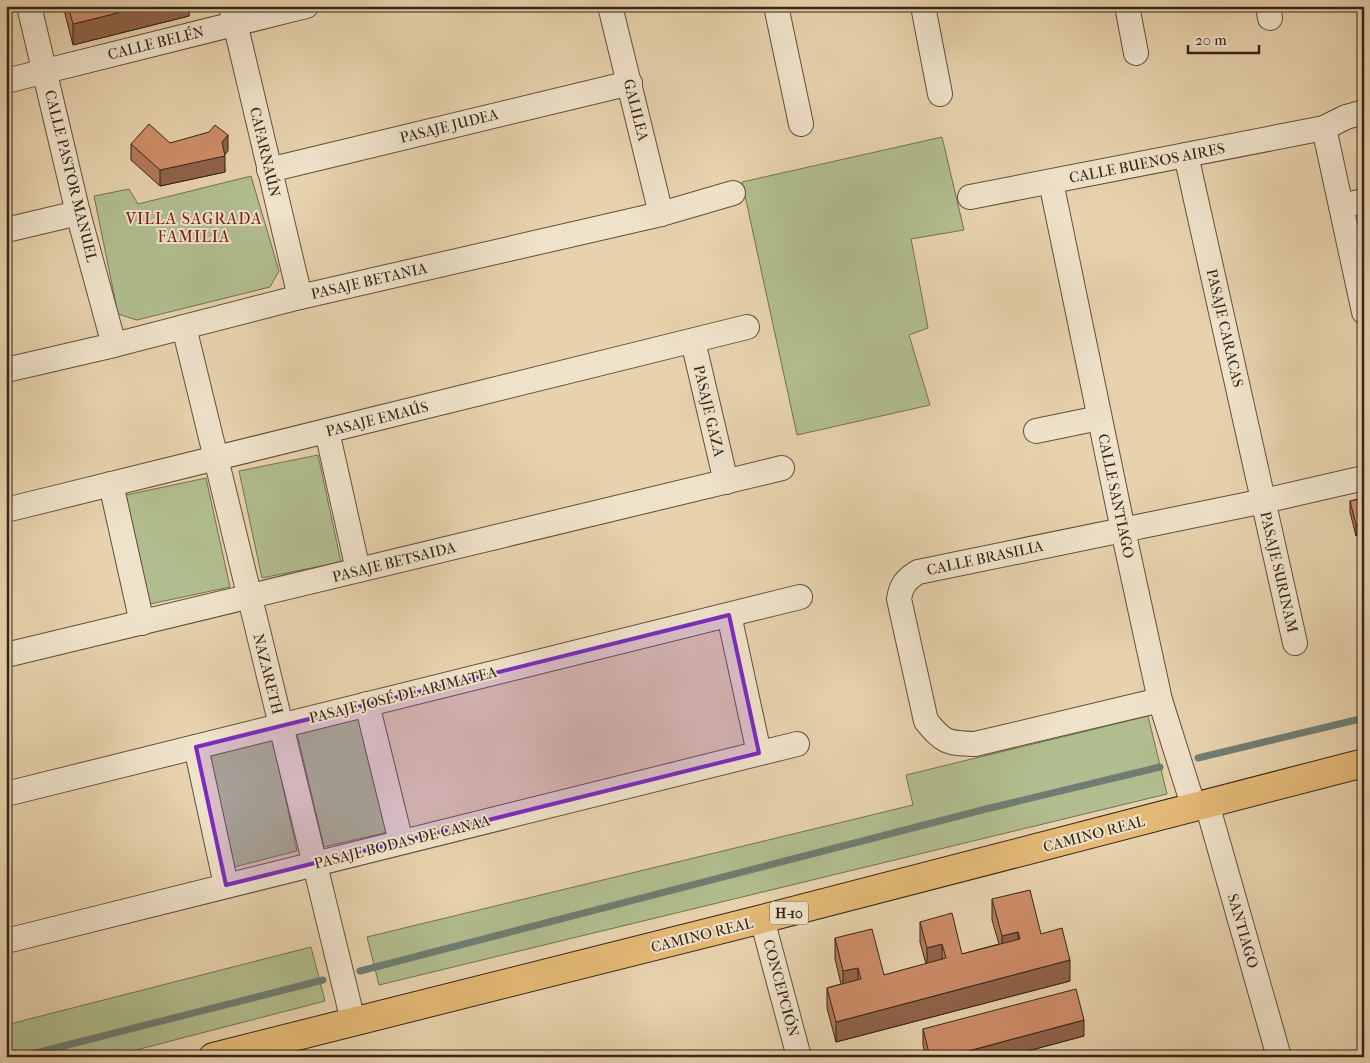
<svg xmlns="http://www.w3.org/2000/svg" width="1370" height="1063" viewBox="0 0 1370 1063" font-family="'IM FELL French Canon',serif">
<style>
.green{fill:#b1bd8e;stroke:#737153}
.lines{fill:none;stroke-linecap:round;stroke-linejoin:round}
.stream{stroke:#707d72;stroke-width:7}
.minor-casing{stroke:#62503d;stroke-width:26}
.major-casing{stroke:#352518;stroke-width:30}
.minor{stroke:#efe2ca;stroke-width:24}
.major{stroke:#e4b976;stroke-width:28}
.wall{fill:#b1795a;stroke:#352518}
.shaded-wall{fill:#90634a;stroke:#352518}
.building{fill:#ce8d69;stroke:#352518}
.marked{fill:#7b2cbf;fill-opacity:0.2;stroke:#7b2cbf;stroke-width:4;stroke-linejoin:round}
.labels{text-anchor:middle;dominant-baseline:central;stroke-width:4;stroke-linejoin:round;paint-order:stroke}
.shield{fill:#efe2ca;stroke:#6d5e4d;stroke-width:1}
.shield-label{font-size:14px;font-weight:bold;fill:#352518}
.street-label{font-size:15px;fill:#352518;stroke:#efe2ca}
.neighbourhood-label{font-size:16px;letter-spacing:1px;fill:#7a1f14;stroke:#efe2ca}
</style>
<rect width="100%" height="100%" fill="#e7d2ad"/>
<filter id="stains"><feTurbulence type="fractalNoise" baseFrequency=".004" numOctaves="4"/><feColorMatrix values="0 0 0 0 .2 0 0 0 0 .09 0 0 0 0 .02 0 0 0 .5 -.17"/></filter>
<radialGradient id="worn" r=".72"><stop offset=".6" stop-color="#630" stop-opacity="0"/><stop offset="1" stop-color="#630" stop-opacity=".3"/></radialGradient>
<!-- green -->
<g class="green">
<path d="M942 137 964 230 911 239 928 328 909 335 930 405 797 435 742 182Z"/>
<path d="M251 176 279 271 270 287 137 320 118 314 94 196 129 189 138 204Z"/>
<path d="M318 455 341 562 262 578 239 471Z"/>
<path d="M206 478 230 587 150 604 126 495Z"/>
<path d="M1148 716 1167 794 379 985 367 937 913 805 906 775Z"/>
<path d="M361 718 388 832 324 847 297 733Z"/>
<path d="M272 737 297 851 234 867 208 752Z"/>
<path d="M311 947 325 1001 109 1057H6V1025Z"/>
</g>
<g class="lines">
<!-- stream -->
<g class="stream">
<path d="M1198 758 1364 718"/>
<path d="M360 971 986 809 1160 767"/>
<path d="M20 1057 323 980"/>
</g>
<!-- minor casing -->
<g class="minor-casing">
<g id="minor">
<path d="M29 6 78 213 114 345"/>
<path d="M231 6 300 297"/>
<path d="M610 6 661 214"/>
<path d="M776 6 801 124"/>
<path d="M923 6 940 94"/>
<path d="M1127 6 1136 53"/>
<path d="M1268 6 1270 18"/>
<path d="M6 81 306 6"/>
<path d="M1324 128 1364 312"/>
<path d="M1186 155 1295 643"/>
<path d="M269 170 630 83"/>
<path d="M1051 182 1123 530 1160 700 1194 808"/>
<path d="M970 197 1324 128 1346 117 1364 112"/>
<path d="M1341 206 1364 201"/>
<path d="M6 230 78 213"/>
<path d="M184 327 353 1021"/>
<path d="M693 341 726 482"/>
<path d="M6 370 114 345 300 297 661 214 733 193"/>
<path d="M327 431 358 570"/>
<path d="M1036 431 1099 418"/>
<path d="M111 484 142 623"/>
<path d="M6 510 747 327"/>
<path d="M729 615 759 753"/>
<path d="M6 655 782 468"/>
<path d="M1160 700 975 744C947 743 944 743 926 721L899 599C901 586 906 579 918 572L1264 501 1364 478"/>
<path d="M367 704 401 842"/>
<path d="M196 747 226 885"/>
<path d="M6 794 800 597"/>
<path d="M1207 804 1279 1057"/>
<path d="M762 919 799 1057"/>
<path d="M6 941 797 744"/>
</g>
</g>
<!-- major casing -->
<g class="major-casing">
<path id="major" d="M213 1057 762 919 1364 763"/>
</g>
<!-- minor -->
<use href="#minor" class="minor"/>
<!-- major -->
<use href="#major" class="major"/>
</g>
<!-- wall -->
<g class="wall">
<path d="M63 6H189V16L73 45Z"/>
<path d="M170 143 228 151 224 155 225 172 160 186 131 160V144Z"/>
<path d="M1364 498 1356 536 1350 512V501Z"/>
<path d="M992 899 1041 934 1070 981 836 1042 827 1008V988L841 984 835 959V938L884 975 926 964 920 942V922L962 954 999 944 992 920Z"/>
<path d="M923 1029 1084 1036 1005 1057H926L923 1045Z"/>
</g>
<!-- shaded-wall -->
<g class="shaded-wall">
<path d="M146 6H189V16L73 45V24Z"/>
<path d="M228 135V151L223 157 225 156V172L160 186V170L222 142Z"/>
<path d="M1364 523V534L1356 536V525Z"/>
<path d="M1018 932V953L1002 957V936Z"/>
<path d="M942 944V965L927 968V948Z"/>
<path d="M1070 960V981L836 1042V1022Z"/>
<path d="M858 968V989L843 992V971Z"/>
<path d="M1084 1020V1036L1005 1057H957V1054Z"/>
</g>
<!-- building -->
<g class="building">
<path d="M68 6H146L73 24Z"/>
<path d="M149 124 170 143 209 132 215 125 228 135 222 142 225 156 160 170 131 144Z"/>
<path d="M1364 498V523L1356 525 1350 501Z"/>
<path d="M1030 890 1041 934 1062 928 1070 960 836 1022 827 988 861 979 858 968 843 971 835 938 872 929 884 975 946 958 942 944 927 948 920 922 952 913 962 954 1020 939 1018 932 1002 936 992 899Z"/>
<path d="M1076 989 1084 1020 957 1054 958 1057H930L923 1029Z"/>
</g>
<!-- marked area -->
<path class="marked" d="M729 615 759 753 226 885 196 747Z"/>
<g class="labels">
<!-- shield labels -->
<rect class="shield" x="770" y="901.5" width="38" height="23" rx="4"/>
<g class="shield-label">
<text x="789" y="913">H-10</text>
</g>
<!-- street labels -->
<g class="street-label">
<text transform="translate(156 43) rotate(-14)">CALLE BELÉN</text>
<text transform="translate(636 110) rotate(76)">GALILEA</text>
<text transform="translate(449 126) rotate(-14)">PASAJE JUDEA</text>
<text transform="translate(265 152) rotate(77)">CAFARNAÚN</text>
<text transform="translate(1147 163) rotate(-11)">CALLE BUENOS AIRES</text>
<text transform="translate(71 176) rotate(76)">CALLE PASTOR MANUEL</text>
<text transform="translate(369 281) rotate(-13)">PASAJE BETANIA</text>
<text transform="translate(1225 328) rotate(77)">PASAJE CARACAS</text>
<text transform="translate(709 411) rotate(77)">PASAJE GAZA</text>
<text transform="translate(377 419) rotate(-14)">PASAJE EMAÚS</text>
<text transform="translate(1116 496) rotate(78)">CALLE SANTIAGO</text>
<text transform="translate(985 558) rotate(-12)">CALLE BRASILIA</text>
<text transform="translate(394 562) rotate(-14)">PASAJE BETSAIDA</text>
<text transform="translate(1279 572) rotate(77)">PASAJE SURINAM</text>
<text transform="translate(268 674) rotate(76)">NAZARETH</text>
<text transform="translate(403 695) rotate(-14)">PASAJE JOSÉ DE ARIMATEA</text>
<text transform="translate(1094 834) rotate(-15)">CAMINO REAL</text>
<text transform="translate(402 842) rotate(-14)">PASAJE BODAS DE CANAA</text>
<text transform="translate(1243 931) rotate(74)">SANTIAGO</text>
<text transform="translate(702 935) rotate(-14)">CAMINO REAL</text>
<text transform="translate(781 988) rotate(75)">CONCEPCIÓN</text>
</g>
<!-- neighbourhood labels -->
<g class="neighbourhood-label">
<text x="194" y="218">VILLA SAGRADA<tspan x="194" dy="18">FAMILIA</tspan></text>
</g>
</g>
<!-- margin -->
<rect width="1370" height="1063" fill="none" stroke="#e7d2ad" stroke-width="25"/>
<rect x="8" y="8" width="1355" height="1048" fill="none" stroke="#352518" stroke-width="2.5"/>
<rect x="12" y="12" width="1345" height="1038" fill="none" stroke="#352518"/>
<!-- scale -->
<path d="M1188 45v8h71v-8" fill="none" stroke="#352518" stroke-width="2.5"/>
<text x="1195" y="45" font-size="15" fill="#352518" stroke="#efe2ca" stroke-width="4" paint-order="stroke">20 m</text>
<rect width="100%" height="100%" filter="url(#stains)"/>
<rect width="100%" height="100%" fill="url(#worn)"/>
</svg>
